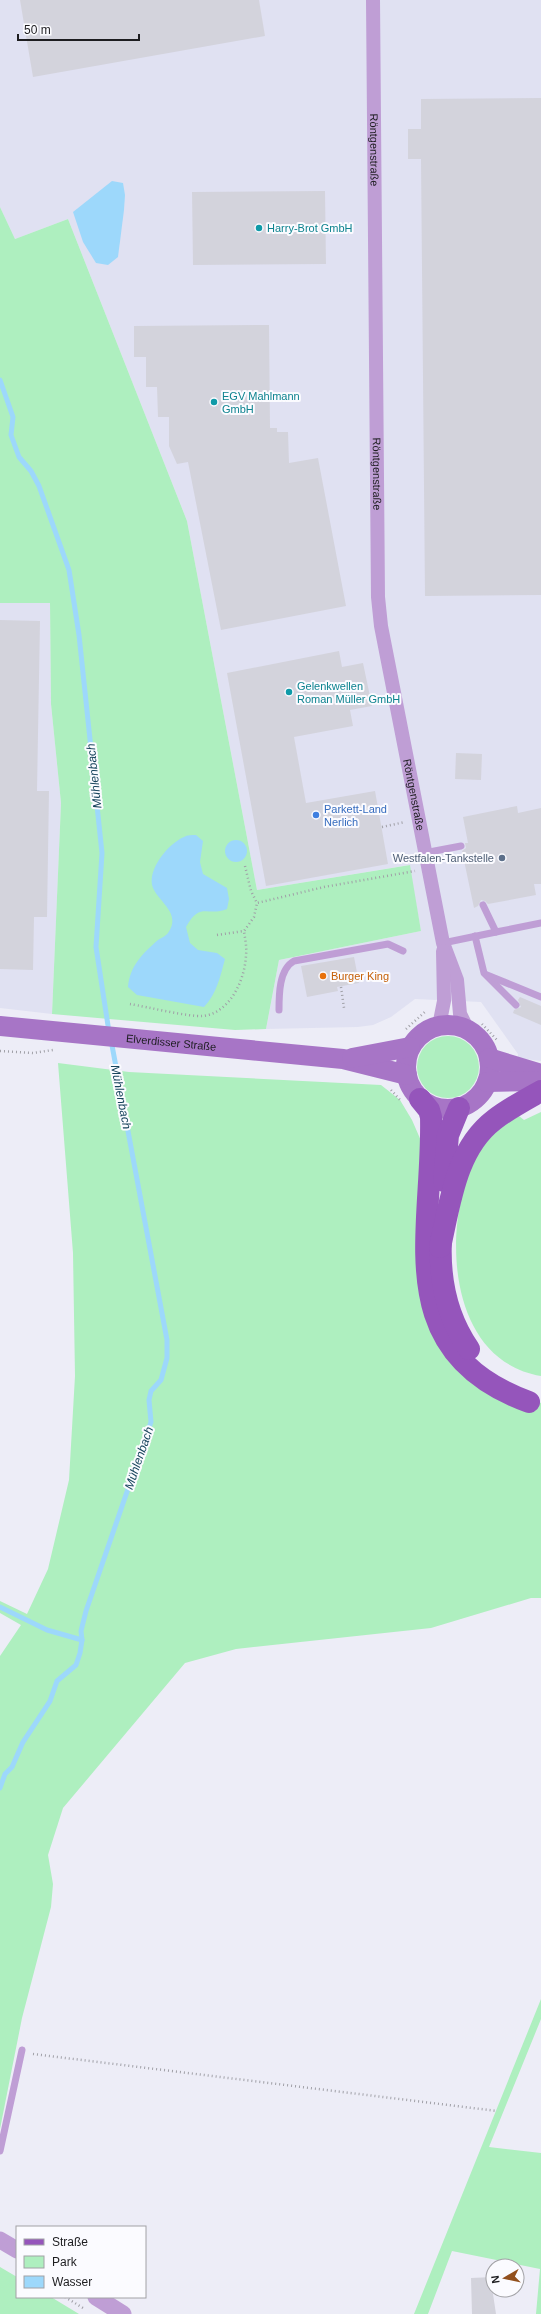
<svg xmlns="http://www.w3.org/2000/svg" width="541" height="2314" viewBox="0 0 541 2314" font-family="Arial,sans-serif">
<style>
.built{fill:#e0e1f2}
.green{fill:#aeefbf}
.water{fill:#9dd8fb}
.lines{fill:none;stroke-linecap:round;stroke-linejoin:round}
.stream{stroke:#9dd8fb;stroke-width:5}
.building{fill:#d3d3dc}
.path{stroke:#a0a0a7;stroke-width:2.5;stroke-dasharray:1 3;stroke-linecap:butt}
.service{stroke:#bf9ed5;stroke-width:7}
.minor{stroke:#bf9ed5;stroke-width:14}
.tertiary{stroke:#bf9ed5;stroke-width:17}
.secondary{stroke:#a775c6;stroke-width:20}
.primary{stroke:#9555bb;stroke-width:22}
.culture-dot{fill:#0f9aa8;stroke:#fbfbff;stroke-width:1.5}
.shop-dot{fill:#3f7fe0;stroke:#fbfbff;stroke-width:1.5}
.service-dot{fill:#5c6f8a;stroke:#fbfbff;stroke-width:1.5}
.food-dot{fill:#e8710a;stroke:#fbfbff;stroke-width:1.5}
.labels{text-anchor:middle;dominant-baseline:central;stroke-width:4;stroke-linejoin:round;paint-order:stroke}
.street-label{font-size:11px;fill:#1d1d20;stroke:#fbfbff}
.culture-label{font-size:11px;fill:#0d838f;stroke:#fbfbff;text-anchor:start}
.shop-label{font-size:11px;fill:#366cbe;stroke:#fbfbff;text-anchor:start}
.service-label{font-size:11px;fill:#4e5e75;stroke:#fbfbff;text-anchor:end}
.food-label{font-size:11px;fill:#c56008;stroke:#fbfbff;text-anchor:start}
.water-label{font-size:12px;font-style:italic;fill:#17445c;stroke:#fbfbff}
</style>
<rect width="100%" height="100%" fill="#ededf7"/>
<!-- built -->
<g class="built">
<path d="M0 0H541V1061L518 1058V1054L481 1002 415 999 391 1017 373 1025 358 1027 266 1029 279 960 421 931 409 865 257 890 187 521 68 219 15 239 0 207Z"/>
<path d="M0 603H50L51 704 61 803 52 1014 0 1008Z"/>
</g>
<!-- green -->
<g class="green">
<path d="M0 207 15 239 68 219 187 521 257 890 410 865 421 931 279 960 266 1029 235 1030 52 1014 61 803 51 704 50 603H0Z"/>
<circle cx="448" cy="1067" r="31"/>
<path d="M58 1063 129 1072 381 1085 400 1100 412 1120 425 1150 470 1376 541 1403V1598H531L431 1628 236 1649 185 1663 63 1808 48 1855 53 1884 51 1907 22 2018 0 2129V1656L21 1625 0 1613V1601L27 1614 48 1569 69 1480 75 1376 73 1253Z"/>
<path d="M541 1112V1376C445 1360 441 1222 477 1154 485 1136 503 1125 519 1116L524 1120Z"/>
<path d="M541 1999V2019L489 2147 541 2153V2314H536L540 2269 452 2251 428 2314H414Z"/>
<path d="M0 2267 17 2277V2297H51L79 2314H0Z"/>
</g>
<!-- water -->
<g class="water">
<path d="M112 181 123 183 125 195 124 210 118 257 108 265 96 263 83 242 73 212Z"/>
<path d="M196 835 203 841 200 862 203 874 227 888 229 899 227 909C208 917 200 901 186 927L190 943 198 950 217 953 225 959C220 977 217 993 204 1007L137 995 128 987C130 966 142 954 158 940 161 938 166 936 168 933 182 914 159 902 153 888 146 870 169 843 184 837 187 835 192 835 196 835Z"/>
<circle cx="236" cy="851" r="11"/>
</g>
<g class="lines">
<!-- stream -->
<g class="stream">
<path d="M0 380 13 417 11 435 19 457 31 471 39 486 69 570 79 635 102 853 96 947 109 1032"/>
<path d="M0 1607 47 1630 82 1640"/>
<path d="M0 1788 5 1774 12 1767 23 1742 50 1701 57 1681 76 1665 80 1653 82 1640 81 1631 86 1611 151 1422 149 1400 151 1391 161 1380 167 1358V1340L111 1040"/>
</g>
</g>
<!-- building -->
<g class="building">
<path d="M20 0H259L265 36 33 77Z"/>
<path d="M541 98V595L425 596 421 159H408V129H421V99Z"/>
<path d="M325 191 326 264 193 265 192 192Z"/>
<path d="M269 325 270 428H277V432H288L289 463 318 458 346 606 221 630 188 462 177 464 169 446V417H158L157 387H146V357H134V326Z"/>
<path d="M0 620 40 621 37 791H49L47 917H34L33 970 0 969Z"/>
<path d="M339 651 342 667 363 663 372 706 350 710 353 726 294 737 306 803 375 791 388 864 266 886 227 673Z"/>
<path d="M456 753 482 754 481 780 455 779Z"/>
<path d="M517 806 518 813 541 808V884H534L536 895 488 904 485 901 481 900 478 906 474 908 462 851 466 848 465 843H468L463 817Z"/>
<path d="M354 957 359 983 337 987 338 991 307 997 301 966Z"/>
<path d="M520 997 541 1006V1025L513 1013 514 1010 521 1007 518 1000Z"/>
<path d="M493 2277V2294L496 2314H472L471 2278Z"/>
</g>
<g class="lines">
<!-- path -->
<g class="path">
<path d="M382 827 405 822"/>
<path d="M245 866 251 891 257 903 324 887 415 871"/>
<path d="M217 935 244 931 254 917 257 903"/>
<path d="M341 987 344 1008"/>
<path d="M130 1004C148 1007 188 1017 203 1016 230 1013 245 980 246 955 247 947 245 939 244 931"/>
<path d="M482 1024 498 1041"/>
<path d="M406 1029 426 1011"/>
<path d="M0 1051 33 1053 53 1050"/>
<path d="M391 1090 401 1101"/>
<path d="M33 2054 497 2111"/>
<path d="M65 2297 83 2308"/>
</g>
<!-- service -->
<g class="service">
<path d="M424 853 461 846"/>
<path d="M496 932 541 923"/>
<path d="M475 936 484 973 516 1005"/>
<path d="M443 943 496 932 483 905"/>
<path d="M487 975 541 997"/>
<path d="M279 1010C279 995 279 969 294 961L388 944 403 951"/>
<path d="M0 2151 22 2050"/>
</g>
<!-- minor -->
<g class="minor">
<path id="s1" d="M373 0 378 597 381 626 443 943 457 980 460 1014 468 1030"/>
<path d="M439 1026 444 1001 443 951"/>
</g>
<!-- tertiary -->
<g class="tertiary">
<path d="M0 2240 17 2250"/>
<path d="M96 2297 123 2314"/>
</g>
<!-- secondary -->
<g class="secondary">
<circle cx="448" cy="1067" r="42"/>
<path id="s2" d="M0 1026 343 1059 407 1075"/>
<path d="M352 1058 410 1047"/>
<path d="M489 1058 541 1074"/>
<path d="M487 1082 541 1081"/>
</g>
<!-- primary -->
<g class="primary">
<path d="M420 1099 429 1110 431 1117C434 1231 388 1351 529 1402"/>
<path d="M444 1181 448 1135 459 1108"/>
<path d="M441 1240C439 1279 447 1317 469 1349"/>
<path d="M440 1247C450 1203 456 1149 494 1120 508 1109 525 1100 541 1091"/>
</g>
</g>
<!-- markers -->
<g class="culture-dot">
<circle cx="259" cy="228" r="4"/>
<circle cx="214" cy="402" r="4"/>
<circle cx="289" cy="692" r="4"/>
</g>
<circle class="shop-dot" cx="316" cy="815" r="4"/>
<circle class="service-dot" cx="502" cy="858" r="4"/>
<circle class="food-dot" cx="323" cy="976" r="4"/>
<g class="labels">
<!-- street labels -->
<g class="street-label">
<text stroke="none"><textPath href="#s1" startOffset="150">Röntgenstraße</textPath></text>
<text stroke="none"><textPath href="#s1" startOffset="474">Röntgenstraße</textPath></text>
<text stroke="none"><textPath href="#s1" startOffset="798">Röntgenstraße</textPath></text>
<text stroke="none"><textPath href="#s2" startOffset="172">Elverdisser Straße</textPath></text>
</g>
<!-- culture labels -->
<g class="culture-label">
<text x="267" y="228">Harry-Brot GmbH</text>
<text x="222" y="396">EGV Mahlmann<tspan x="222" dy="13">GmbH</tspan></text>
<text x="297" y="686">Gelenkwellen<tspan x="297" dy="13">Roman Müller GmbH</tspan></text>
</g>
<!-- shop labels -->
<g class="shop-label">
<text x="324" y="809">Parkett-Land<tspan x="324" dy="13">Nerlich</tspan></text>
</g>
<!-- service labels -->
<g class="service-label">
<text x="494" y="858">Westfalen-Tankstelle</text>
</g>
<!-- food labels -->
<g class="food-label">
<text x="331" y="976">Burger King</text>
</g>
<!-- water labels -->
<g class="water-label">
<text transform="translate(94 776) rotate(-96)">Mühlenbach</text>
<text transform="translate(121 1097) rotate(79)">Mühlenbach</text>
<text transform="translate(139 1458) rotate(-71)">Mühlenbach</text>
</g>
</g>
<!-- legend -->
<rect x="16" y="2226" width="130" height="72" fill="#fbfbff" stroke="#a2a2a6"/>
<rect x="24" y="2239" width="20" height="6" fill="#9555bb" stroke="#a2a2a6"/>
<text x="52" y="2246" font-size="12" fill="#1d1d20">Straße</text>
<rect x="24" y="2256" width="20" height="12" fill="#aeefbf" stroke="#a2a2a6"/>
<text x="52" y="2266" font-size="12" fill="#1d1d20">Park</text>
<rect x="24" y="2276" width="20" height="12" fill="#9dd8fb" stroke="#a2a2a6"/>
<text x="52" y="2286" font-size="12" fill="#1d1d20">Wasser</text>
<!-- north arrow -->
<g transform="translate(505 2278) rotate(261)"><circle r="19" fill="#fbfbff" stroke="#a2a2a6"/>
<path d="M0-3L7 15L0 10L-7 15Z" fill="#92501e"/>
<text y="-6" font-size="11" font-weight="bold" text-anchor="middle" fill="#1d1d20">N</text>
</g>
<!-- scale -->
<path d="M18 34v6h121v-6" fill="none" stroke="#1d1d20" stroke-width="2"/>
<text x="24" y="34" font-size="12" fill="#1d1d20" stroke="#fbfbff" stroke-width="3" paint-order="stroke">50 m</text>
</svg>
